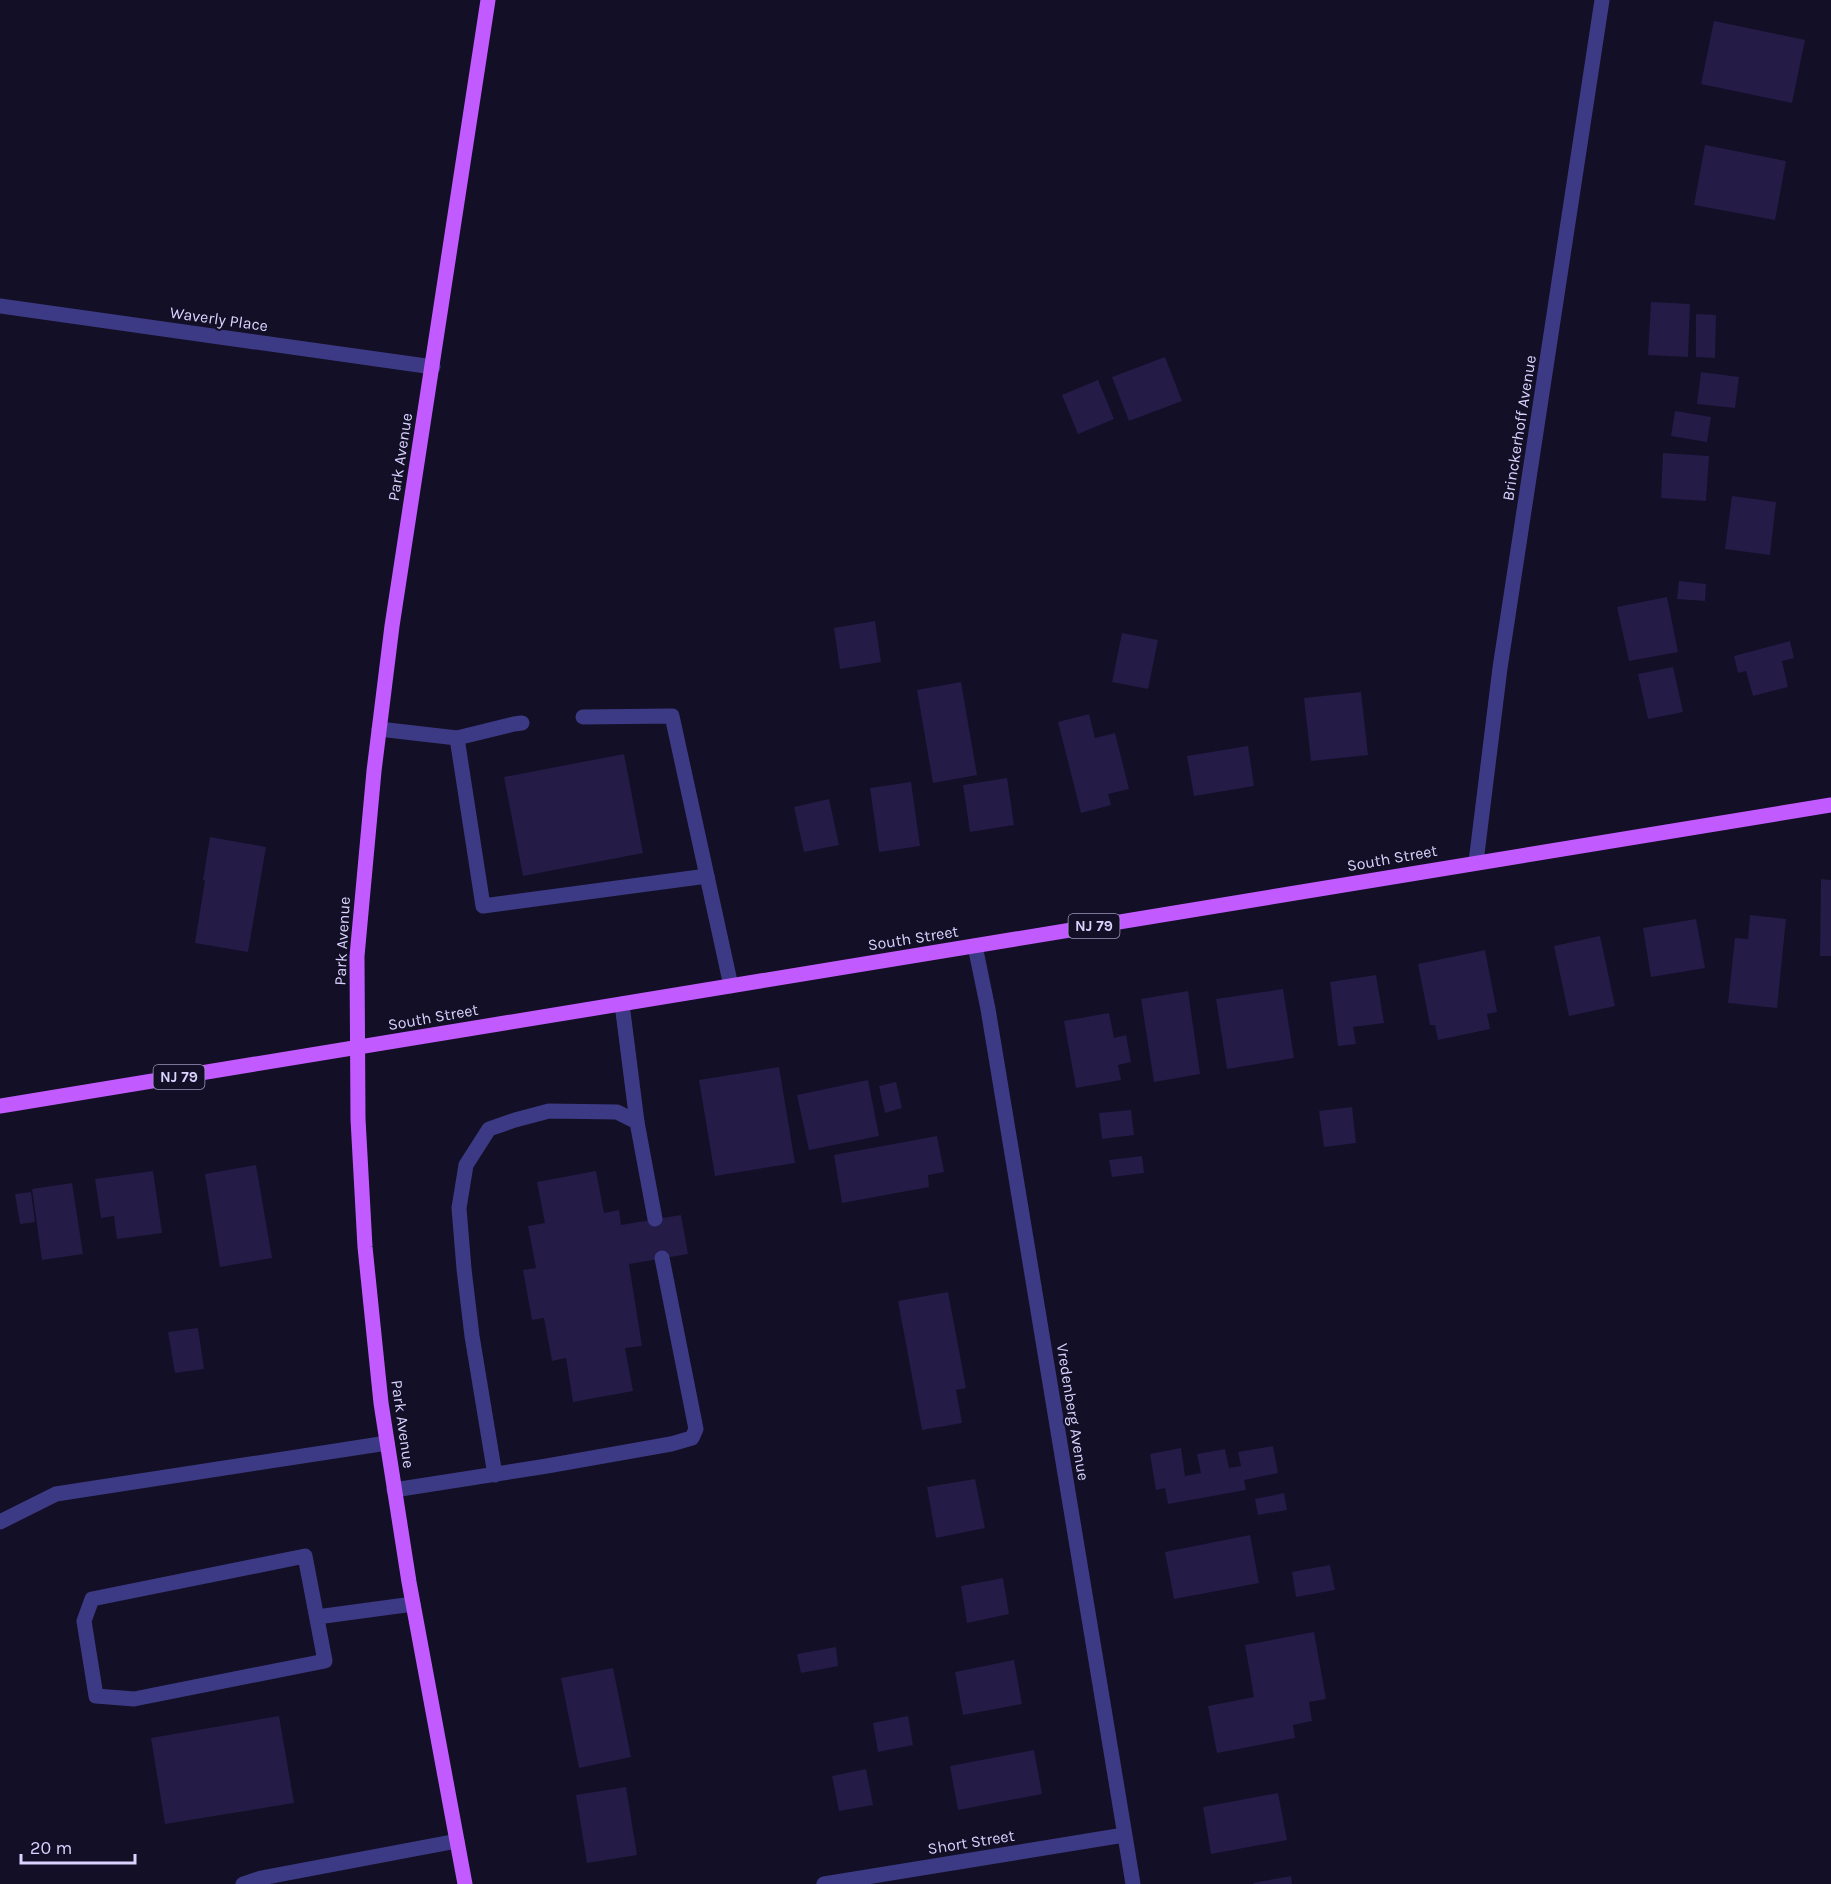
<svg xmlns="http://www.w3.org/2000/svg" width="1831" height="1884" viewBox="0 0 1831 1884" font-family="Karla,sans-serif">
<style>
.building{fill:#241b47}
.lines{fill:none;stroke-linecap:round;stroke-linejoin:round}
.lane{stroke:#3d3a85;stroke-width:15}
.street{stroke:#3d3a85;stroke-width:15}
.primary{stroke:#c25bff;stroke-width:15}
.labels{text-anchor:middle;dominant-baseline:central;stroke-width:4.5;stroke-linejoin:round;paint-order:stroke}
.shield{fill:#130f26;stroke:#9e99be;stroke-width:1.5}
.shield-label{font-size:15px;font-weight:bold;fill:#d9d4ff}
.street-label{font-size:16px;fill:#d9d4ff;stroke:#130f26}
</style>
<rect width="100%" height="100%" fill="#130f26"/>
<!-- building -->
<g class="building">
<path d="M1714 21 1805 40 1792 103 1701 84Z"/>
<path d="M1705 145 1786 161 1775 220 1694 205Z"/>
<path d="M1651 302 1690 304 1688 357 1648 355Z"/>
<path d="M1696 314 1716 315 1715 358 1696 357Z"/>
<path d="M1165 357 1182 401 1129 421 1112 377Z"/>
<path d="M1701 372 1739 377 1735 408 1697 404Z"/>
<path d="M1098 380 1114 419 1078 434 1062 395Z"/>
<path d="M1675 411 1711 417 1707 442 1671 436Z"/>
<path d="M1663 453 1709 456 1706 501 1661 498Z"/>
<path d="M1732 496 1776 502 1770 555 1725 549Z"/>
<path d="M1679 581 1706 584 1705 601 1677 599Z"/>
<path d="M1667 597 1678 652 1629 661 1617 607Z"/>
<path d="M875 621 881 662 840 669 834 628Z"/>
<path d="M1122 633 1158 640 1148 689 1112 682Z"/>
<path d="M1790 641 1794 658 1782 661 1788 687 1753 696 1746 671 1738 673 1734 656Z"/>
<path d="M1673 667 1683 712 1648 719 1638 674Z"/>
<path d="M961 682 977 775 933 783 917 690Z"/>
<path d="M1361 692 1368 755 1311 761 1304 698Z"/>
<path d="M1089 714 1095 738 1115 733 1129 789 1108 794 1111 805 1081 813 1058 722Z"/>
<path d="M1248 746 1254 786 1194 796 1187 756Z"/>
<path d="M624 754 643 853 523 876 504 777Z"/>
<path d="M1007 778 1014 825 970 832 963 785Z"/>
<path d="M911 782 920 846 879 852 870 788Z"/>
<path d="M829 799 839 845 804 852 794 807Z"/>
<path d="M210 837 266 847 248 952 195 943 205 880H203Z"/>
<path d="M1821 879 1831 880V956H1820Z"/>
<path d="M1750 915 1786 919 1777 1008 1728 1003 1735 938 1748 939Z"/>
<path d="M1696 919 1705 968 1651 977 1643 928Z"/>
<path d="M1600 936 1615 1006 1569 1016 1554 946Z"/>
<path d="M1485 950 1497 1012 1487 1014 1490 1029 1438 1040 1435 1025H1430L1418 964Z"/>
<path d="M1376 975 1384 1023 1353 1027 1356 1044 1338 1046 1330 982Z"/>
<path d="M1283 989 1294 1058 1227 1069 1216 999Z"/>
<path d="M1188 991 1200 1074 1154 1082 1141 999Z"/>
<path d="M1109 1013 1114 1038 1126 1035 1131 1062 1118 1065 1121 1080 1076 1088 1064 1021Z"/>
<path d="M779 1067 795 1163 715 1176 699 1080Z"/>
<path d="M868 1080 879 1136 809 1150 797 1095Z"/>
<path d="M896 1082 902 1108 885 1113 879 1086Z"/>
<path d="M1352 1107 1356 1143 1324 1147 1319 1111Z"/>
<path d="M1131 1110 1134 1135 1102 1139 1099 1113Z"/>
<path d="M937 1136 944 1172 928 1175 929 1187 842 1203 834 1155Z"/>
<path d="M1142 1156 1144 1173 1112 1177 1109 1160Z"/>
<path d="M256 1165 272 1258 220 1267 205 1174Z"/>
<path d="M153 1171 162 1233 117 1239 114 1216 101 1218 95 1179Z"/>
<path d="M596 1171 604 1213 619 1210 621 1225 681 1215 688 1254 629 1264 642 1346 625 1348 633 1391 573 1402 566 1358 552 1361 544 1318 532 1320 523 1270 536 1268 528 1226 545 1223 537 1182Z"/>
<path d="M72 1183 83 1254 42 1260 32 1189Z"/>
<path d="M31 1192 35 1222 20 1224 15 1194Z"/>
<path d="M948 1292 966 1388 956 1390 962 1423 922 1430 898 1301Z"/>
<path d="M198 1328 204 1369 175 1373 168 1332Z"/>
<path d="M1273 1446 1278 1473 1244 1480 1246 1490 1168 1504 1165 1488 1156 1490 1150 1454 1181 1448 1185 1476 1201 1473 1197 1454 1225 1449 1229 1468 1241 1466 1238 1452Z"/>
<path d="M975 1479 985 1528 936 1538 927 1487Z"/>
<path d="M1284 1493 1287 1510 1258 1515 1255 1499Z"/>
<path d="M1250 1535 1259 1583 1174 1599 1165 1552Z"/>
<path d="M1330 1565 1335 1590 1296 1597 1292 1572Z"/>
<path d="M1003 1578 1009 1614 967 1623 961 1586Z"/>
<path d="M1314 1632 1326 1699 1309 1702 1312 1721 1293 1725 1295 1738 1217 1753 1208 1706 1254 1697 1245 1645Z"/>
<path d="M836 1647 838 1666 801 1673 797 1654Z"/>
<path d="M1014 1660 1022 1704 963 1715 955 1672Z"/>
<path d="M613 1668 631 1757 579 1768 561 1678Z"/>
<path d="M279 1716 294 1803 165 1824 151 1738Z"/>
<path d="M908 1716 913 1745 878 1752 873 1723Z"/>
<path d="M1034 1750 1042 1794 958 1810 950 1766Z"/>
<path d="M866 1769 873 1805 839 1811 832 1776Z"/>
<path d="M626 1787 637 1855 587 1863 576 1795Z"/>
<path d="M1278 1793 1287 1840 1211 1854 1203 1807Z"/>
<path d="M1291 1876 1292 1884H1254L1253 1883Z"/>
</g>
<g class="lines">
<!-- lane -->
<g class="lane">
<path d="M583 717 672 716 731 986"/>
<path d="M379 729 457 738 514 724 522 723"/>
<path d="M457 738 483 906 707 876"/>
<path d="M622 1004 637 1122"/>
<path d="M495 1475 472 1336 464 1269 459 1208 466 1165 489 1129 515 1120 549 1111 617 1112 637 1122 655 1219"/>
<path d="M394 1490 547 1466 671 1444 692 1438 696 1429 662 1258"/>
<path d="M0 1522 56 1494 387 1443"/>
<path d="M305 1556 325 1661 134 1699 96 1696 84 1621 92 1599Z"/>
<path d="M317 1617 413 1604"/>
<path d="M243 1884 261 1878 457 1841"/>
</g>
<!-- street -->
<g class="street">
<path d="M0 306 433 367"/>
<path d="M1476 862 1500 668 1602 0"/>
<path d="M975 946 988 1009 1133 1884"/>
<path d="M824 1884 1124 1835"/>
</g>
<!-- primary -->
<g class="primary">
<path d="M0 1106 1831 805"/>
<path d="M465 1884 409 1582 381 1403 365 1247 358 1119 357 956 374 771 392 626 488 0"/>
</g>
</g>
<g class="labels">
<!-- shield labels -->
<g class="shield">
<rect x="1068.5" y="914" width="51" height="24" rx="4.5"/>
<rect x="153.5" y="1065" width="51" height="24" rx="4.5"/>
</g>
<g class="shield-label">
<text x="1094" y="926">NJ 79</text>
<text x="179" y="1077">NJ 79</text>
</g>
<!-- street labels -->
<g class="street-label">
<text transform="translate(219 319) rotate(8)">Waverly Place</text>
<text transform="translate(1519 428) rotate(-81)">Brinckerhoff Avenue</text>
<text transform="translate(400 457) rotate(-81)">Park Avenue</text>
<text transform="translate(1392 858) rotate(-10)">South Street</text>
<text transform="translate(913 938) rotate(-9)">South Street</text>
<text transform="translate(342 941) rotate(-87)">Park Avenue</text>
<text transform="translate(433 1017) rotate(-10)">South Street</text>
<text transform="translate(1073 1412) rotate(81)">Vredenberg Avenue</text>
<text transform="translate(403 1424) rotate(82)">Park Avenue</text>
<text transform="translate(971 1842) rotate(-9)">Short Street</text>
</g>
</g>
<!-- scale -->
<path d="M21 1854v9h114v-9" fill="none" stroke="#d9d4ff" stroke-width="3"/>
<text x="30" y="1854" font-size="18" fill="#d9d4ff" stroke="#130f26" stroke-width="4.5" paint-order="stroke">20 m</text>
</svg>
